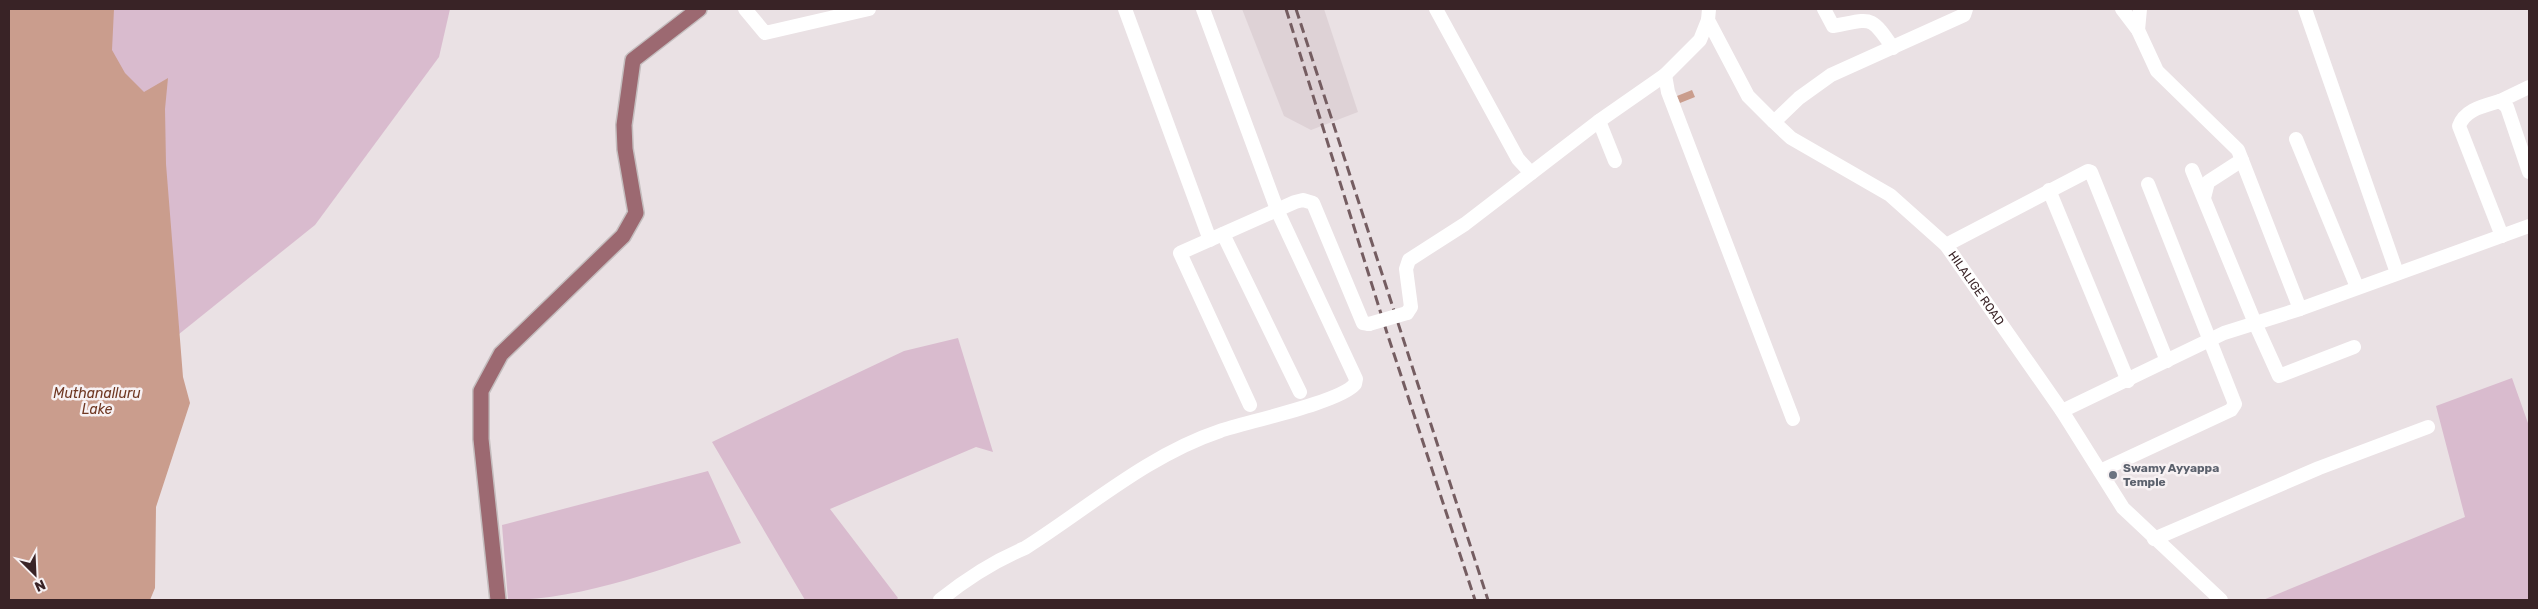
<svg xmlns="http://www.w3.org/2000/svg" width="2538" height="609" viewBox="0 0 2538 609" font-family="Rubik,sans-serif">
<style>
.built{fill:#ded2d6}
.green{fill:#d9bbce}
.water{fill:#ca9d8d}
.lines{fill:none;stroke-linecap:round;stroke-linejoin:round}
.major-casing{stroke:#c4bdbe;stroke-width:18}
.minor{stroke:#fff;stroke-width:14}
.major{stroke:#9c6971;stroke-width:15}
.rail{stroke:#755d61;stroke-width:3;stroke-dasharray:10 5;stroke-linecap:butt}
.minor-bridge{stroke:#fff;stroke-width:14}
.worship-dot{fill:#6b7280;stroke:#f7f1f3;stroke-width:2}
.labels{text-anchor:middle;dominant-baseline:central;stroke-width:5;stroke-linejoin:round;paint-order:stroke}
.street-label{font-size:12px;fill:#392326;stroke:#f7f1f3}
.worship-label{font-size:12px;font-weight:bold;fill:#5b616d;stroke:#f7f1f3;text-anchor:start}
.water-label{font-size:14px;font-style:italic;fill:#6f3722;stroke:#f7f1f3}
</style>
<rect width="100%" height="100%" fill="#eae1e4"/>
<!-- built -->
<path class="built" d="M1242 9H1324L1358 112 1311 130 1284 116Z"/>
<!-- green -->
<g class="green">
<path d="M9 9H450L439 57 315 225 138 367Z"/>
<path d="M958 338 993 452 976 447 830 509 898 598 896 600H805L712 442 904 351Z"/>
<path d="M2512 378 2529 426V600H2263L2465 517 2436 406Z"/>
<path d="M708 471 741 543C669 566 584 600 508 600L502 525Z"/>
</g>
<!-- water -->
<g class="water">
<path d="M9 9H114L112 50 125 73 144 92 168 78 165 109 166 164 183 377 190 403 156 507 155 588 150 600H9Z"/>
<path d="M1692 90 1695 97 1680 103 1677 96Z"/>
</g>
<g class="lines">
<!-- major casing -->
<g class="major-casing">
<path id="major" d="M498 600 481 439V391L501 354 623 236 636 213 625 149 624 125 633 60 699 9"/>
</g>
<!-- minor -->
<g class="minor">
<path d="M745 9 765 33 869 9"/>
<path d="M1125 9 1210 240"/>
<path d="M1436 9 1518 159 1531 173"/>
<path id="s1" d="M1709 9 1708 20 1748 96 1774 122 1791 138 1890 195 1946 245 2062 411 2123 508 2221 600"/>
<path d="M1824 9 1833 26C1872 19 1870 14 1893 48"/>
<path d="M2122 9 2138 30 2157 71 2238 150 2300 309"/>
<path d="M2305 9 2397 273"/>
<path d="M2138 30 2140 9"/>
<path d="M1665 75 1668 92 1793 419"/>
<path d="M2500 101 2529 87"/>
<path d="M1599 121 1615 161"/>
<path d="M1774 122 1799 98 1831 75 1964 15 1966 9"/>
<path d="M2296 139 2357 287"/>
<path d="M2192 170 2255 323 2279 376 2354 347"/>
<path d="M2049 190 2128 381"/>
<path d="M2204 198 2208 182 2242 160"/>
<path d="M1223 234 1300 392"/>
<path d="M2502 236 2459 126C2465 109 2484 106 2500 101L2507 107 2529 172"/>
<path d="M1946 245 2088 171 2091 172 2167 361"/>
<path d="M1407 313 1411 307 1406 269 1409 260 1465 224 1599 121 1665 75 1700 40 1708 20"/>
<path d="M1250 405 1180 253 1295 202 1303 200 1313 203 1363 323 1369 324"/>
<path d="M2062 411 2224 333 2300 309 2529 226"/>
<path d="M2100 471 2231 410 2235 404 2148 184"/>
<path d="M2154 539 2319 468 2428 427"/>
<path d="M940 600C966 579 994 561 1025 548 1088 508 1148 455 1220 431 1246 422 1341 402 1355 384L1356 379 1278 212 1203 9"/>
</g>
<!-- major -->
<use href="#major" class="major"/>
<!-- rail -->
<g class="rail">
<path d="M1286 9 1387 333 1475 600"/>
<path d="M1296 9 1488 600"/>
</g>
<!-- minor-bridge -->
<path class="minor-bridge" d="M1369 324 1407 313"/>
</g>
<!-- markers -->
<circle class="worship-dot" cx="2113" cy="475" r="5"/>
<g class="labels">
<!-- street labels -->
<g class="street-label">
<text stroke="none"><textPath href="#s1" startOffset="399">HILALIGE ROAD</textPath></text>
</g>
<!-- worship labels -->
<g class="worship-label">
<text x="2123" y="468">Swamy Ayyappa<tspan x="2123" dy="14">Temple</tspan></text>
</g>
<!-- water labels -->
<g class="water-label">
<text x="97" y="393">Muthanalluru<tspan x="97" dy="16">Lake</tspan></text>
</g>
</g>
<!-- border -->
<rect width="2538" height="609" fill="none" stroke="#392326" stroke-width="20"/>
<!-- north arrow -->
<g transform="translate(35 574) rotate(156)" stroke="#f7f1f3" stroke-width="4" paint-order="stroke">
<path d="M0-4L9 19L0 12L-9 19Z" fill="#392326"/>
<text y="-8" font-size="14" font-weight="bold" text-anchor="middle" fill="#392326">N</text>
</g>
</svg>
